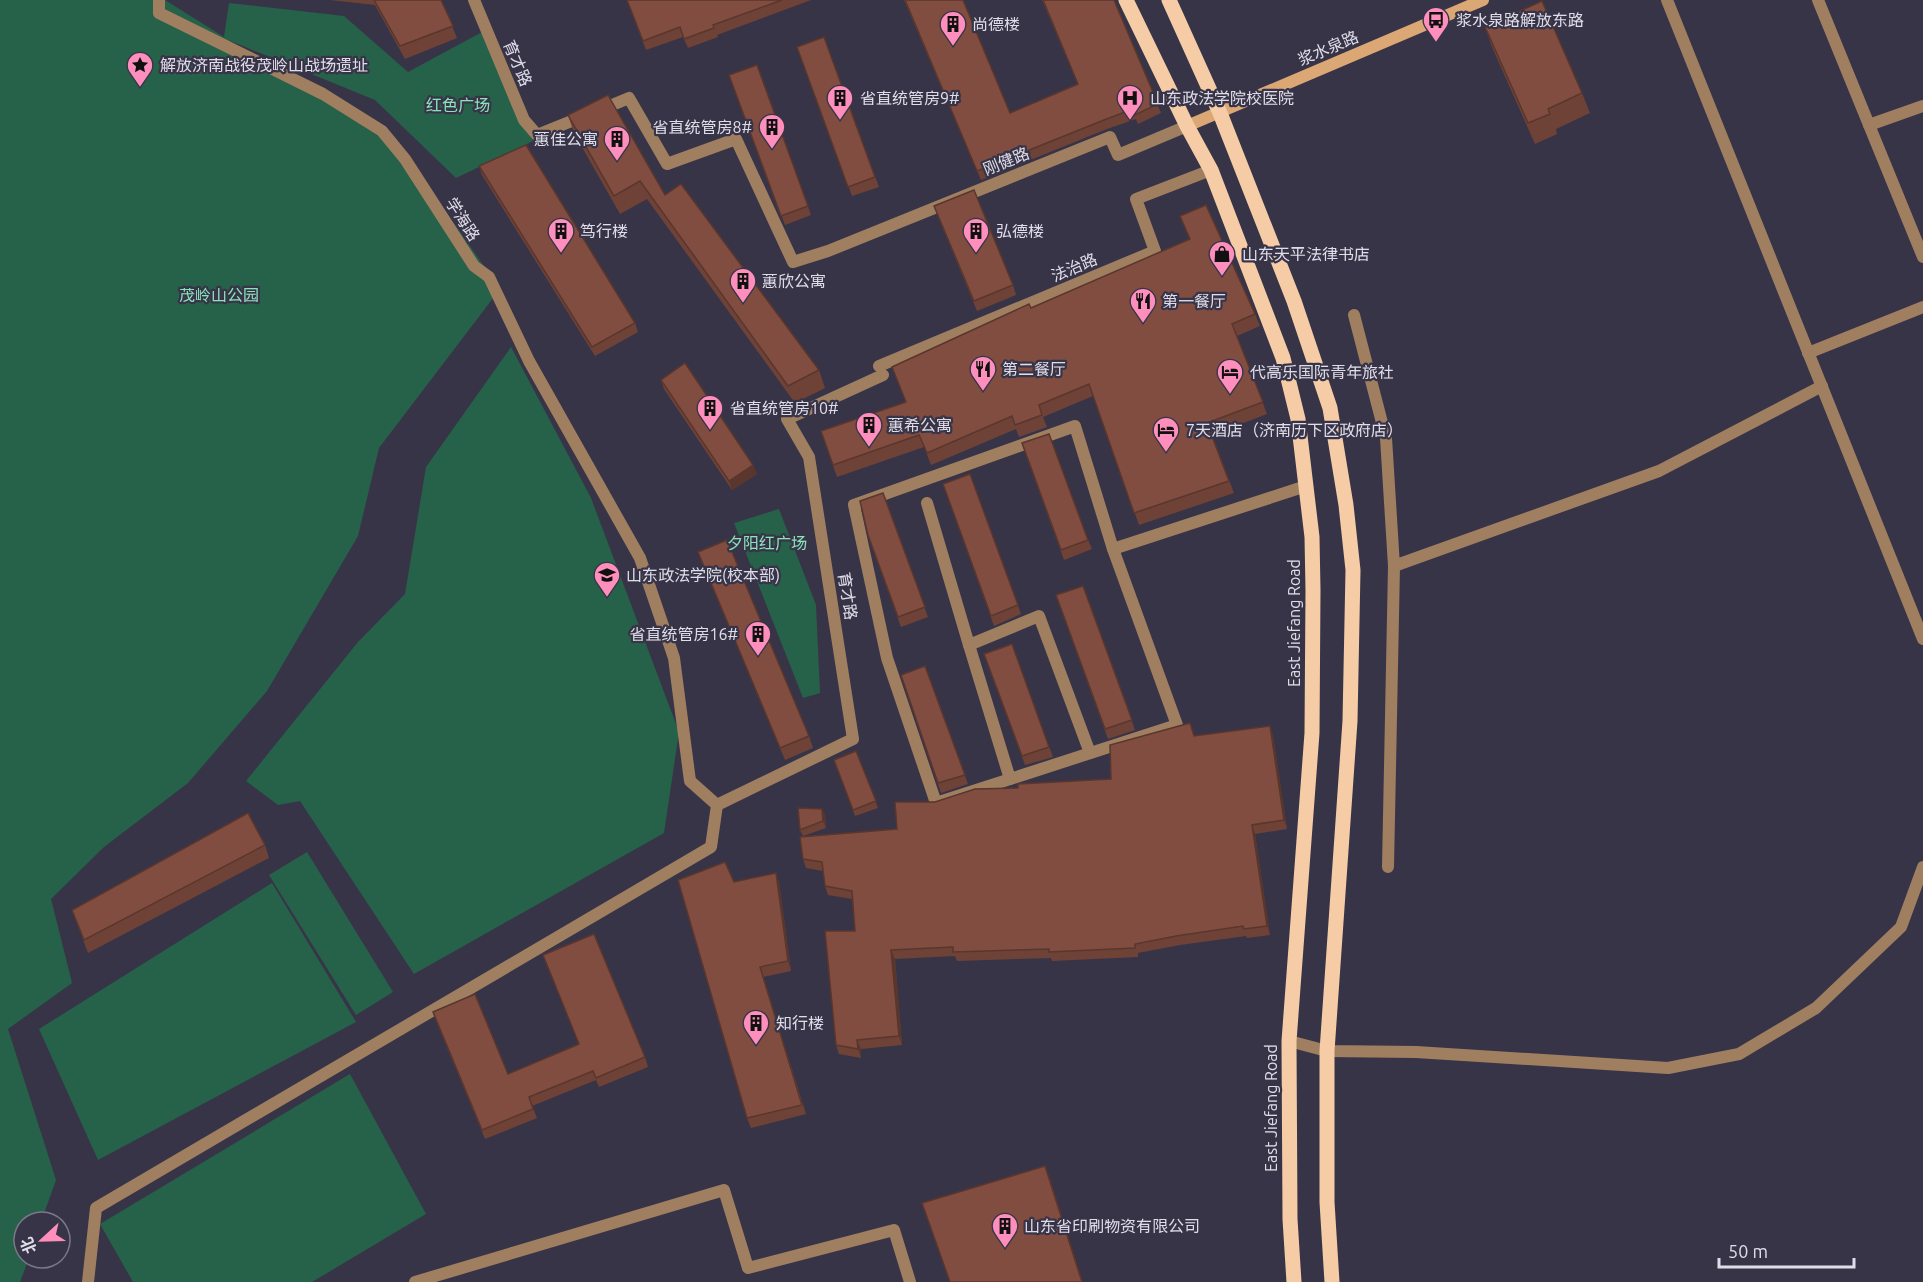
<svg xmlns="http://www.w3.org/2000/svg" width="1923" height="1282" viewBox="0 0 1923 1282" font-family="Ubuntu,'Noto Sans SC',sans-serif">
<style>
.green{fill:#266149}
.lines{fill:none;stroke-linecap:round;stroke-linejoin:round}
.street{stroke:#a07f60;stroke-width:12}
.secondary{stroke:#dba774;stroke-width:12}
.primary{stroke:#f5cca6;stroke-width:15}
.wall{fill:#6f4237}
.shaded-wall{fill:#5a362d}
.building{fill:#814d40;stroke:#5a362d;stroke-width:1.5}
.labels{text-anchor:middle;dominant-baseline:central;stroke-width:4.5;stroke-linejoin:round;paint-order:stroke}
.poi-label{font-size:16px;fill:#e0ddea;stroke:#383448;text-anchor:start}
.street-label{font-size:16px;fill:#e0ddea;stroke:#383448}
.park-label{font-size:16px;fill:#8ae3bb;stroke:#383448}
</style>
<rect width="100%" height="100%" fill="#383448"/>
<!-- green -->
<g class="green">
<path d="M0 0H165L224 37 229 3 344 16 408 72 482 32 533 141 456 178 375 100 228 40 404 152 500 289 379 448 358 536 267 691 188 783 104 847 51 899 72 983 8 1029 56 1180 41 1222H24V1258H29L20 1282H0Z"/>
<path d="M511 347 591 498 679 732 664 833 414 974 300 801 278 805 246 781 358 642 405 594 426 467Z"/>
<path d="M779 509 816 605 820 693 803 698 734 523Z"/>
<path d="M307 852 393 992 356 1015 269 875Z"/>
<path d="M272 883 356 1022 98 1160 39 1029Z"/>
<path d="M350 1074 426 1214 312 1282H133L100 1224Z"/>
</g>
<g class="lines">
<!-- street -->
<g class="street">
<path d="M474 0 524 120 537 135 584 116"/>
<path d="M1667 0 1923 639"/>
<path d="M1818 0 1923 257"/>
<path d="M600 110 629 98 667 164 736 139 793 262 828 251 1110 137 1118 155 1187 126"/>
<path d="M1869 125 1923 106"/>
<path d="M1354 315 1386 438 1394 566"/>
<path d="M1808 353 1923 307"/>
<path d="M879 366 1155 251 1136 199 1211 170"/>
<path d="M1075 426 1113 549 1177 725 936 803 887 658 854 505Z"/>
<path d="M927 503 969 645 1039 616 1090 753"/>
<path d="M1113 549 1306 486"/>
<path d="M969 645 1010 779"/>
<path d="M717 805 853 739 809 457 787 419 883 375"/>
<path d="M1388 867 1394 566 1659 471 1822 386"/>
<path d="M1289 1041 1327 1051 1416 1052 1668 1068 1739 1054 1816 1008 1901 927 1923 867"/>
<path d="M88 1282 96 1208 711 847 717 805 690 781 674 658 640 558 529 361 489 277 474 266 405 159 382 131 323 94 159 13V0"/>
<path d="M415 1282 724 1190 748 1268 894 1230 910 1282"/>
</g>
<!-- secondary -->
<path class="secondary" d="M1187 126 1483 0"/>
<!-- primary -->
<g class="primary">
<path d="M1126 0 1187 126 1211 170 1283 358 1298 419 1312 537 1313 590 1312 733 1289 1041 1290 1219 1294 1282"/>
<path d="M1169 0 1220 113 1294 301 1330 408 1346 505 1353 570 1350 721 1327 1051V1202L1332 1282"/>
</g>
</g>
<!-- wall -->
<g class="wall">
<path d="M330 0H441L457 38 405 59 375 5Z"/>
<path d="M627 0H811L717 35 718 37 688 48 683 37 646 50Z"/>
<path d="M904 0H963L1010 113 1078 84 1042 0H1114L1161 113 1138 124 1136 119 1107 129 981 180Z"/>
<path d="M1485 27 1582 93 1590 113 1556 129 1557 134 1535 144 1492 47Z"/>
<path d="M824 37 879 187 852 196 797 47Z"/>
<path d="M757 65 811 215 785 225 729 75Z"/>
<path d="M568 115 665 195 819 370 825 388 795 403 647 199 620 214 574 133Z"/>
<path d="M479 166 635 323 638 332 595 356 482 175Z"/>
<path d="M938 216 1013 285 1016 295 977 311Z"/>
<path d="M1180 216 1255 314 1260 326 1237 336 1267 414 1212 435 1234 493 1139 525 1093 396 1043 417 1047 427 1019 437 1016 429 931 465 924 447 837 477 821 431 906 402 1031 308 1190 240Z"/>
<path d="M661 380 757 474 732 490 664 389Z"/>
<path d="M1022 443 1088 540 1092 549 1064 560Z"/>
<path d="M970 474 1021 614 994 626 943 484Z"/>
<path d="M883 493 928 617 901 627 868 535Z"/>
<path d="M698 552 809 736 813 748 785 760Z"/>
<path d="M1083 586 1135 730 1108 739 1056 595Z"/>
<path d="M1012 644 1053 757 1025 765 984 654Z"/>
<path d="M925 666 968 784 941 793 901 675Z"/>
<path d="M1270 726 1273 736 1287 829 1255 834 1270 935 1247 938 1246 936 1180 945 1138 953V957L1052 961 1051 958 957 961 955 956 895 959 902 1045 861 1049V1058L839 1054 836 1045 855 931 852 899 828 895 825 886 823 871 806 868 803 859 897 829 935 802 1018 788 1111 779 1195 736Z"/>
<path d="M856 751 878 808 855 816 834 760Z"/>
<path d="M822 809 825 815 826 828 803 836 800 830Z"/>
<path d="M265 845 269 858 88 953 72 910Z"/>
<path d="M734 882H779L791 971 763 977 806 1114 751 1128 747 1118Z"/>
<path d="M436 1021 508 1074 645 1057 648 1067 599 1087 596 1080 532 1106 537 1118 485 1139Z"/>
</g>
<!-- shaded-wall -->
<g class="shaded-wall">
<path d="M753 465 757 474 732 490 729 481Z"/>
<path d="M1270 726 1273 736 1287 829 1284 820Z"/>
<path d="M822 809 825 815 826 828 823 821Z"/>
<path d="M1252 825 1255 834 1270 935 1267 926Z"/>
<path d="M776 873 779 882 791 971 788 961Z"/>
<path d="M891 950 895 959 902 1045 899 1036Z"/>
<path d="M857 1040 861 1049V1058L858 1049Z"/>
<path d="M1045 1166 1050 1178 1083 1282H1082Z"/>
</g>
<!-- building -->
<g class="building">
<path d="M374 0H441L453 26 400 46Z"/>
<path d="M627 0H782L713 25 714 28 684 39 680 27 643 41Z"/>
<path d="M905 0H963L1010 113 1078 84 1043 0H1114L1158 104 1135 115 1133 109 1104 120 977 171Z"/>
<path d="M1542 1 1582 93 1548 109 1550 114 1528 123 1485 27Z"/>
<path d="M824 37 875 177 848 187 797 47Z"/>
<path d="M757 65 808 206 781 216 729 75Z"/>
<path d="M608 95 665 195 681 184 819 370 788 386 640 181 614 196 568 115Z"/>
<path d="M526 145 635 323 592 347 479 166Z"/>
<path d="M974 190 1013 285 974 301 934 206Z"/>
<path d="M1206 205 1255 314 1232 324 1263 402 1207 423 1229 481 1134 513 1089 384 1039 405 1042 415 1015 425 1012 416 927 453 919 435 833 465 821 431 906 402 892 367 1029 304 1031 308 1190 239 1180 216Z"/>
<path d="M685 363 753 465 729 481 661 380Z"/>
<path d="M1049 434 1088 540 1061 550 1022 443Z"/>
<path d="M970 474 1018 605 991 616 943 484Z"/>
<path d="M883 493 925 607 898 617 868 535 860 501Z"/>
<path d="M727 540 809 736 780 748 698 552Z"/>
<path d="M1083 586 1132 720 1105 729 1056 595Z"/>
<path d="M1012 644 1049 747 1022 756 984 654Z"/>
<path d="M925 666 965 775 938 783 901 675Z"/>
<path d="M1190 723 1194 736 1270 726 1284 820 1252 825 1267 926 1244 929 1243 926 1176 936 1135 944V948L1049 952V949L953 952V947L891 950 899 1036 857 1040 858 1049 836 1045 825 931H855L852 891 825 886 822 862 803 859 800 837 897 829 895 802H935L975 789 1018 788V784L1111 779 1110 745Z"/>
<path d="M856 751 876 801 853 810 834 760Z"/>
<path d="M798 808 822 809 823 821 800 830Z"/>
<path d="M248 813 265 845 84 940 72 910Z"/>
<path d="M725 862 734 882 776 873 788 961 760 967 802 1105 747 1118 678 880Z"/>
<path d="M594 934 645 1057 596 1078 593 1071 529 1097 533 1109 482 1130 433 1012 475 994 508 1074 579 1044 543 955Z"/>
<path d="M1045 1166 1082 1282H950L922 1203Z"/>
</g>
<!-- icons -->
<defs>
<g id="bus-pin" transform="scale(1.35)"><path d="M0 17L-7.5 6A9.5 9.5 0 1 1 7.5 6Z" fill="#fe8ebb" stroke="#383448"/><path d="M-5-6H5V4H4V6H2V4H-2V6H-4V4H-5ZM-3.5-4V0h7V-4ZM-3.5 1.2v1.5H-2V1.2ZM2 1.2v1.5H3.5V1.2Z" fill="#111"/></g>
<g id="building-pin" transform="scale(1.35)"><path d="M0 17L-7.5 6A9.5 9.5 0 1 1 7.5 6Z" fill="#fe8ebb" stroke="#383448"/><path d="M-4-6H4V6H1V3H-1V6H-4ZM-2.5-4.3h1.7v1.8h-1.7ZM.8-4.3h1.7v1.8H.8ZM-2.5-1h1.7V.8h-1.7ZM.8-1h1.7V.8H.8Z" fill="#111"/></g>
<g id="sight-pin" transform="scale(1.35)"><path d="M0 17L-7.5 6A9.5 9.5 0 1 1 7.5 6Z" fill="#fe8ebb" stroke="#383448"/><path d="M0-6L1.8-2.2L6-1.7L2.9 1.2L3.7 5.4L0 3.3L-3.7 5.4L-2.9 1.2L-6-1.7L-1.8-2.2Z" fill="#111"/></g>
<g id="hospital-pin" transform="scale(1.35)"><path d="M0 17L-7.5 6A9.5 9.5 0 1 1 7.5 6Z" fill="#fe8ebb" stroke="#383448"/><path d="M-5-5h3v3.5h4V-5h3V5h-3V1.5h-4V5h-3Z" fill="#111"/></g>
<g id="shop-pin" transform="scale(1.35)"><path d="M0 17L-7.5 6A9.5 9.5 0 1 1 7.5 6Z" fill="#fe8ebb" stroke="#383448"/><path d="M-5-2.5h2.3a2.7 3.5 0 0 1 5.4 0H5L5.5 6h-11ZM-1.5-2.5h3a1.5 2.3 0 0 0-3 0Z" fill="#111"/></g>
<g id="restaurant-pin" transform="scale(1.35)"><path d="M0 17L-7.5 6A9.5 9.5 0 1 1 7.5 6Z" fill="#fe8ebb" stroke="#383448"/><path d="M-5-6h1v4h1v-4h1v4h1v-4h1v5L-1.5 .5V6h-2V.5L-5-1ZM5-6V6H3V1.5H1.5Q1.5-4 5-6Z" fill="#111"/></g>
<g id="hotel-pin" transform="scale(1.35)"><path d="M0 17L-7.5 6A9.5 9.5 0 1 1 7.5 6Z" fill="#fe8ebb" stroke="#383448"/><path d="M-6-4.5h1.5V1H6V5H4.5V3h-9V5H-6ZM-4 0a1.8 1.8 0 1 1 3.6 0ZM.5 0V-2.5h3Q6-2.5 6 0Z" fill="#111"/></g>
<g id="university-pin" transform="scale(1.35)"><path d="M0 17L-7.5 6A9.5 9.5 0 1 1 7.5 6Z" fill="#fe8ebb" stroke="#383448"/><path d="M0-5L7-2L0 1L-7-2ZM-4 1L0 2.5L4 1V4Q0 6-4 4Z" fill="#111"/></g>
</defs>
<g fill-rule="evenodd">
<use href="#bus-pin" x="1436" y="20"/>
<use href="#building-pin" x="953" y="24"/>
<use href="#sight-pin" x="140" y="65"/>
<use href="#building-pin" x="840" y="98"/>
<use href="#hospital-pin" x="1130" y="98"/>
<use href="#building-pin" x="772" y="127"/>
<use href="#building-pin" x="617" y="139"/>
<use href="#building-pin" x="561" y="231"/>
<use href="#building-pin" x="976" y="231"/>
<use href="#shop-pin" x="1222" y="254"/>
<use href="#building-pin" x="743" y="281"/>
<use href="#restaurant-pin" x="1143" y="301"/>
<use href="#restaurant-pin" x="983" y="369"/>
<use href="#hotel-pin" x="1230" y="372"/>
<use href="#building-pin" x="710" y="408"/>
<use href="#building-pin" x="869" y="425"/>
<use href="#hotel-pin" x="1166" y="430"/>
<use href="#university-pin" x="607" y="575"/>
<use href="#building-pin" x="758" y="634"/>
<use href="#building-pin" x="756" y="1023"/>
<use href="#building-pin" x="1005" y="1226"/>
</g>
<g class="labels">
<!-- poi labels -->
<g class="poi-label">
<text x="1456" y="20">浆水泉路解放东路</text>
<text x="972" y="24">尚德楼</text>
<text x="160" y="65">解放济南战役茂岭山战场遗址</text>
<text x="860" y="98">省直统管房9#</text>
<text x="1150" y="98">山东政法学院校医院</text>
<text x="752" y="127" text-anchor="end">省直统管房8#</text>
<text x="598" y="139" text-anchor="end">蕙佳公寓</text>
<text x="580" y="231">笃行楼</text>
<text x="996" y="231">弘德楼</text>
<text x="1242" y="254">山东天平法律书店</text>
<text x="762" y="281">蕙欣公寓</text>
<text x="1162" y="301">第一餐厅</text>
<text x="1002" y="369">第二餐厅</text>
<text x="1250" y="372">代高乐国际青年旅社</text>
<text x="730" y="408">省直统管房10#</text>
<text x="888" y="425">蕙希公寓</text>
<text x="1186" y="430">7天酒店（济南历下区政府店）</text>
<text x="626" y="575">山东政法学院(校本部)</text>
<text x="738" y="634" text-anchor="end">省直统管房16#</text>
<text x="776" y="1023">知行楼</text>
<text x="1024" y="1226">山东省印刷物资有限公司</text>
</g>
<!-- street labels -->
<g class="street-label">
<text transform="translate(1328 48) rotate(-23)">浆水泉路</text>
<text transform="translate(518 63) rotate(67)">育才路</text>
<text transform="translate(1006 161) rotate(-22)">刚健路</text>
<text transform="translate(463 219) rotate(57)">学海路</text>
<text transform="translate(1074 267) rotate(-23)">法治路</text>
<text transform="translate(848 596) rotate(81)">育才路</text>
<text transform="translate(1294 623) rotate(-90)">East Jiefang Road</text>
<text transform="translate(1271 1108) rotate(-90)">East Jiefang Road</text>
</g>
<!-- park labels -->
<g class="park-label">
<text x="458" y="105">红色广场</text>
<text x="219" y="295">茂岭山公园</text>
<text x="767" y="543">夕阳红广场</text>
</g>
</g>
<!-- north arrow -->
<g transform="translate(42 1240) rotate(248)"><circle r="28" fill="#383448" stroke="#7b7889" stroke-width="1.5"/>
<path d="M0-4.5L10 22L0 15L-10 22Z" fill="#fe8ebb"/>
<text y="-9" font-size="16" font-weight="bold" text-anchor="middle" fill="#e0ddea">北</text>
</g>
<!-- scale -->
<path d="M1719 1258v9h135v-9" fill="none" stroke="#e0ddea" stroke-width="3"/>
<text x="1728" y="1258" font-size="18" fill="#e0ddea" stroke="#383448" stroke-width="4.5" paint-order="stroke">50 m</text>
</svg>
